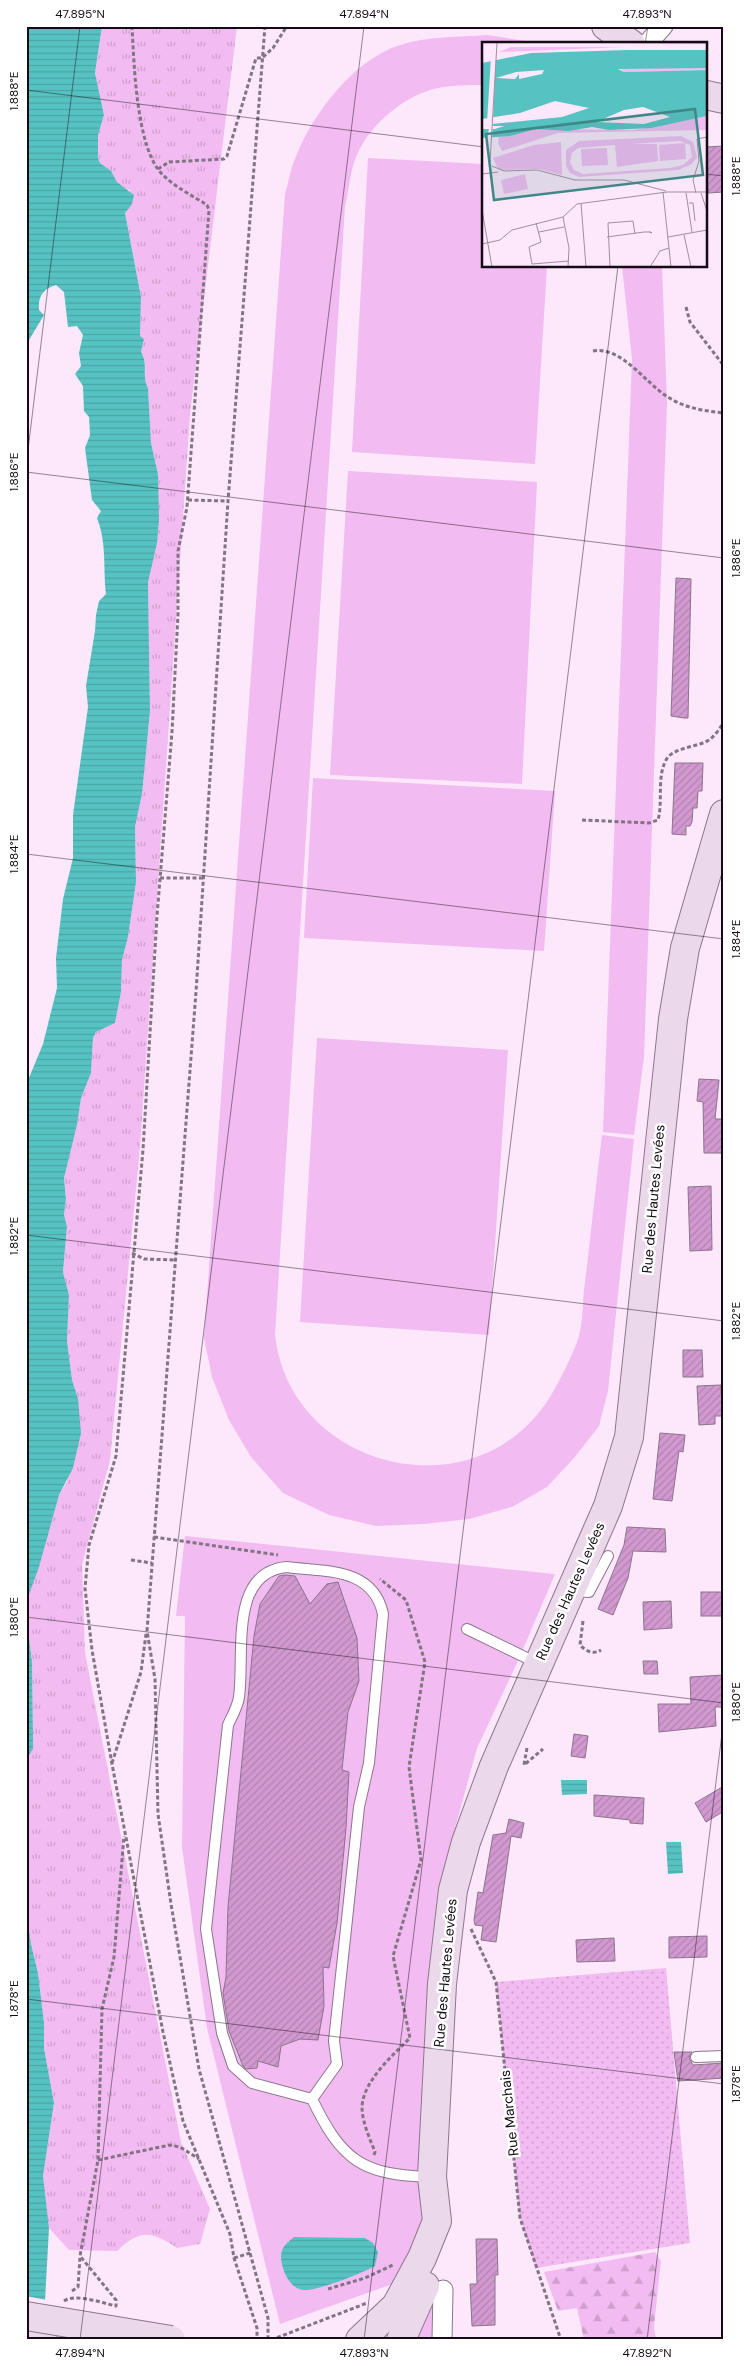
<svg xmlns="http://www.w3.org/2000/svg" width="750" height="2366" viewBox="0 0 750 2366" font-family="'DM Sans',sans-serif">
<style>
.grass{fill:#f2bbf1}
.forest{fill:url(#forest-firs)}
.park{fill:url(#park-tufts)}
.garden{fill:url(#garden-dots)}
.water{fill:url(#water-rules)}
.pier{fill:#fce7fb}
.building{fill:url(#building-hatch);stroke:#8b748a}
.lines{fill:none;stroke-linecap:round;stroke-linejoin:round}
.lane-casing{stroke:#8d768c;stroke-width:12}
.street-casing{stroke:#8d768c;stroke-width:21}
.secondary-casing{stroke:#8d768c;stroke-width:30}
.path{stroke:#827482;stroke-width:3;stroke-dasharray:4 2.5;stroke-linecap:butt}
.lane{stroke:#fff;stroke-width:10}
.street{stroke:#fff;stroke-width:19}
.secondary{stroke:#ebd9eb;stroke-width:28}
.secondary-bridge-casing{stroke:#8d768c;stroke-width:30;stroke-linecap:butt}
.secondary-bridge{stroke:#ebd9eb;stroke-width:28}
.ticks{fill:none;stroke:#140b14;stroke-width:1;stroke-opacity:0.45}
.labels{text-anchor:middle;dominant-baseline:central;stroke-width:5;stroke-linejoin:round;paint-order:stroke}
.street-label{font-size:14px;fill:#140b14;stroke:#fff}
.inset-road{fill:none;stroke:#9f8f9f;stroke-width:1}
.view{fill:#408888;fill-opacity:0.15;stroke:#408888;stroke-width:2.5}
.inset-edge{fill:none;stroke:#140b14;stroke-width:2.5}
.neatline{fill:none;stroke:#140b14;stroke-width:2}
.ticks-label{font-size:12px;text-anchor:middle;fill:#140b14}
</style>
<defs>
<pattern id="forest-firs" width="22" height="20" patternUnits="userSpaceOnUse" patternTransform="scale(1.25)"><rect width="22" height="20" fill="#f2bbf1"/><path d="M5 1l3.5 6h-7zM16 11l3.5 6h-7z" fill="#cf9fce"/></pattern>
<pattern id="park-tufts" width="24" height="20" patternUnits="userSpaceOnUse" patternTransform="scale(1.25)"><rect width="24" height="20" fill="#f2bbf1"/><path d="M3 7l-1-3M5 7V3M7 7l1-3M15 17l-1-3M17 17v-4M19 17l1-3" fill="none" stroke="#cf9fce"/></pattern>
<pattern id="garden-dots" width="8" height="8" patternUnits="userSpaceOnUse" patternTransform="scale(1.25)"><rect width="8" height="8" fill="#f2bbf1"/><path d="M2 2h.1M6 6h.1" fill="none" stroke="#cf9fce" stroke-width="1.8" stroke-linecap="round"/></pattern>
<pattern id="water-rules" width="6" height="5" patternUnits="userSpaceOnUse" patternTransform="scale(1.25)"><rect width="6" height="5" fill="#57c2c2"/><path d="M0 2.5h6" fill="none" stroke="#4ba5a6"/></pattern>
<pattern id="building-hatch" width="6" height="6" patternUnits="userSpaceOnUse" patternTransform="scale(1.25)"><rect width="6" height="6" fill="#d199d0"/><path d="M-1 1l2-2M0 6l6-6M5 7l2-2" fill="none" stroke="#b382b2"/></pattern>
</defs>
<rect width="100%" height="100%" fill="#fce7fb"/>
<!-- grass -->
<g class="grass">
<path d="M488 35 544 44H484V85C469 85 453 85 438 88 404 95 369 125 356 157 350 172 349 190 345 206L275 1335C290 1468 470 1514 546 1403 557 1387 570 1360 577 1342 584 1324 582 1300 585 1282 591 1233 596 1184 602 1135L634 1139 608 1391 599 1426 574 1458 547 1487 512 1507 469 1519 424 1524 376 1526 329 1515 283 1493 251 1457 229 1420 212 1377 204 1338 285 194C289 181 291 166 297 154 314 112 355 59 400 45 428 36 458 37 488 35Z"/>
<path d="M368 158 484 164V266H547L535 464 352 452Z"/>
<path d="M622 266H662L667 403 644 1057 634 1135 603 1132 632 359Z"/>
<path d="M348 471 537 482 522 784 330 775Z"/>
<path d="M313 778 555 791 544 951 304 938Z"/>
<path d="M317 1038 508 1050 489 1335 300 1322Z"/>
<path d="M185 1536 555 1574 518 1661 477 1748 454 1832 429 1985 423 2234 401 2281 280 2324 207 2028 182 1847 185 1616H176Z"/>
<path d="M433 2284 435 2340H407Z"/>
</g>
<!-- forest -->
<path class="forest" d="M655 2252 661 2261 654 2326 656 2340H584L577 2308 558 2311 544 2272Z"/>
<!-- park -->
<path class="park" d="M102 26H237L190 414 140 1147 110 1460 82 1565 85 1653 181 2142 210 2209 200 2244 177 2248C151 2231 140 2229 117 2251L69 2250 49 2228 44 2191 43 2176 54 2103 44 2048V2023L38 1973 31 1944 26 1909V1760L33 1749V1739L32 1662 27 1620 28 1597 54 1510 59 1495 67 1482 78 1398 72 1380 67 1341 69 1295 63 1272 67 1226 64 1215 66 1199 64 1178 77 1125 81 1098 91 1073 93 1038 96 1032 115 1023 121 992 122 960 128 937 136 882 135 827 142 794 150 711 148 582 158 474 151 443 148 388C141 376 150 364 141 352L144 339 140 336 141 297 125 213 130 190 124 188 117 182 111 171 100 163 98 158V135L104 115 95 73Z"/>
<!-- garden -->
<path class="garden" d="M666 1968 690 2243 536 2268 520 2218 496 1982Z"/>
<!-- water -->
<g class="water">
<path d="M26 26H102L95 73 104 115 98 135V158L100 163 111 171 117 182 134 195 132 204 125 213 141 297 140 336 144 339 141 352C149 364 141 376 148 388L151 443 158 474 159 520 157 543 148 582 150 711 142 794 135 827 136 882 128 937 122 960 121 992 115 1023 96 1032 93 1038 91 1073 81 1098 77 1125 64 1178 66 1199 64 1215 67 1226 63 1272 69 1295 67 1341 72 1380 78 1398 81 1433 73 1468 59 1495 39 1567 28 1597 27 1620 32 1662 33 1739V1749L26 1760V1085L43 1044 57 988 56 958 63 899 73 858V815L88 707 86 686 95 631 96 615 99 601 106 594C103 568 107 543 97 518L101 511 92 500 85 448 90 435 89 417 84 411 83 386 75 374 81 366 79 353 83 335 77 326 68 327 64 292 56 285C43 289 38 296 39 310L44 315 26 345Z"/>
<path d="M561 1780H587V1794L562 1795Z"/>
<path d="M666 1842H681L683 1873 668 1874Z"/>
<path d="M26 1909 31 1944 38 1973 44 2023V2048L54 2103 43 2176 49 2228 45 2301 26 2340Z"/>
<path d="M294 2237 365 2238 373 2243 378 2252 375 2266C363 2273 319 2290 306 2290 290 2291 281 2269 281 2256 281 2247 288 2242 294 2237Z"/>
</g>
<!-- pier -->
<path class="pier" d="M26 2296 47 2300 43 2340H26Z"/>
<!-- building -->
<g class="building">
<path d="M724 146V192L708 193 706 147Z"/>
<path d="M676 578 691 579 688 718H684L671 716Z"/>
<path d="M675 763H703L702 791H698L697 808H693L692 822 690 826H686V835L672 834Z"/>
<path d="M699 1079 719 1080 715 1119H724V1153H704L703 1102 697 1101Z"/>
<path d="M711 1186 712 1250 690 1251 688 1187Z"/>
<path d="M683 1350H702L703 1377H683Z"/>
<path d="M721 1385V1393H724L722 1416H715V1424L699 1425 697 1386Z"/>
<path d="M660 1433 685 1435 683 1452 679 1451 672 1501 653 1499Z"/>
<path d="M627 1527 665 1529 666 1552 633 1551 628 1578 613 1615 598 1609 624 1545Z"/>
<path d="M285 1575 295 1576 310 1604 327 1584 338 1582 357 1638 359 1681 348 1712 342 1770 349 1772 346 1828 337 1923 329 1968 323 1967 324 2006 318 2040 300 2039 281 2046 278 2067 258 2061 257 2068 246 2069 243 2066 229 2031 223 1993 226 1977 228 1907 254 1636 260 1604 279 1576Z"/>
<rect x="701" y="1592" width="23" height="24"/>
<path d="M671 1601 672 1628 644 1630 643 1602Z"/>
<path d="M643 1661H657L658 1674H644Z"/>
<path d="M724 1675V1707H715L716 1726 659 1732 658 1704H691L690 1677Z"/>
<path d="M574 1734 588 1736 585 1758 571 1756Z"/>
<path d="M724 1786V1811L706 1822 695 1803Z"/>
<path d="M594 1795 644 1798 643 1824 630 1823V1820L594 1816Z"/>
<path d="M509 1819 524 1823 521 1838 511 1836 496 1942 481 1940 483 1926 475 1925 474 1920 478 1892 483 1893 493 1835 506 1833Z"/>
<path d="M707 1936V1957L669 1958V1937Z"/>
<path d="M614 1938 615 1961 577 1962 576 1940Z"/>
<path d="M674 2052H692L689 2058 693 2065 724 2063V2078L678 2081Z"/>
<path d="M476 2239H497L498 2275H495V2325L472 2326 470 2284H477Z"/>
</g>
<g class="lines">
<!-- lane casing -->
<g class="lane-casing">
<g id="lane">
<path d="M574 1591 589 1592 608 1556"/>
<path d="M467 1629 537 1663"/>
<path d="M696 2057 724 2056"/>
<path d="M312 2099 252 2083 233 2066 222 2033 206 1929 228 1725C232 1716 238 1706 239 1697 245 1655 228 1572 287 1567 325 1572 373 1567 383 1614L369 1763 359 1807 334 2041 337 2064 312 2099C342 2161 362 2175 431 2177"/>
</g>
</g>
<!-- street casing -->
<g class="street-casing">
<g id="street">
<path d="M647 44 663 26"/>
<path d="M442 2340 443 2290"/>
</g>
</g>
<!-- secondary casing -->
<g class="secondary-casing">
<g id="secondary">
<path d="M606 26 631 44"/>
<path d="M706 95 724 99"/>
<path d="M26 2337 43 2340"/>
<path d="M360 2340 396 2306 422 2258 437 2221 432 2177 442 1984 453 1890 466 1842 494 1766 608 1506 629 1437 673 1019 685 948 724 814"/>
<path d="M401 2340 425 2286"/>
</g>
</g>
<!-- path -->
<g class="path">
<path d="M132 26C134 62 136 150 163 175 175 187 193 196 207 205L209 210 187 507 178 551V614L172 732 157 916 143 1150 116 1456 89 1545 85 1588 92 1650 112 1764 163 2032 183 2121 230 2234 234 2258 257 2328V2340"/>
<path d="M265 26 228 501 196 992 147 1631 155 1679 158 1814 171 1904 199 2069 268 2318V2340"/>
<path d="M158 169 169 162 224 159 227 156 256 58H262L273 48 287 26"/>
<path d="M686 307 690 322 724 366"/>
<path d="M593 351C622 346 646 384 668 397 684 408 705 411 724 413"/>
<path d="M188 500 228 501"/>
<path d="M582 820 649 823 658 820C663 802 657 780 665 762 671 747 696 748 709 740 715 736 720 728 724 722"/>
<path d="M160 878H203"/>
<path d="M132 1253 144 1259 175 1260"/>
<path d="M154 1537 278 1555"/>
<path d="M131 1560 152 1563"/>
<path d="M583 1621 580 1645C586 1651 593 1655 601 1650"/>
<path d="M527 1748 524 1765 543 1749"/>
<path d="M112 1763 141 1672 146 1634"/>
<path d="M471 1929 496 1982 520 2218 561 2340"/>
<path d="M374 2155 375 2152C370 2139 362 2122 362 2107 363 2081 393 2055 410 2038L393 1956 421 1860 409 1767 425 1662 406 1600 380 1579"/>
<path d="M98 2160 170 2145 180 2147 199 2159"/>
<path d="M234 2258 250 2253"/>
<path d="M328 2289 365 2278 393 2265"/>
<path d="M72 2291 78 2287 80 2257"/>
<path d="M64 2301C76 2293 102 2303 116 2306V2300L80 2256 98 2160 102 2009 114 1957 124 1836"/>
<path d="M271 2340 367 2303"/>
</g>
<!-- lane -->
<use href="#lane" class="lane"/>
<!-- street -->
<use href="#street" class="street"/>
<!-- secondary -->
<use href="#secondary" class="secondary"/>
<!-- secondary-bridge casing -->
<g class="secondary-bridge-casing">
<path id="secondary-bridge" d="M26 2316 171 2340"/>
</g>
<!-- secondary-bridge -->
<use href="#secondary-bridge" class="secondary-bridge"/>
</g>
<!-- ticks -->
<path class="ticks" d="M645 44 648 26M26 90 484 147M706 174 724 176M26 466 80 26M26 472 724 558M26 854 724 939M26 1235 724 1321M26 1617 724 1703M26 1999 724 2084M80 2340 364 26M364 2340 618 266M647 2340 724 1717"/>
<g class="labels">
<!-- street labels -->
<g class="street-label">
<text transform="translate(653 1199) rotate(-85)">Rue des Hautes Levées</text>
<text transform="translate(570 1591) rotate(-66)">Rue des Hautes Levées</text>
<text transform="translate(445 1973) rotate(-85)">Rue des Hautes Levées</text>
<text transform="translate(509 2113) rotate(-96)">Rue Marchais</text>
</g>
</g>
<!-- overview -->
<g transform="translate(482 42)">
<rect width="225" height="225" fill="#fce7fb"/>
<path d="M29 5H142L17 10ZM136 25 225 26V28L142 30ZM199 94 211 100 215 115 210 122 196 128 97 135 88 131 84 124V108L97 99ZM198 99 208 103 210 115 201 123 188 126 101 132 92 128 88 120 90 111 96 106 133 103 135 125 176 119 175 102H148ZM79 100 80 133 56 127 20 128 16 127 11 116 52 103ZM203 101 204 117 178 119 177 103ZM125 106 126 123 100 124 99 107Z" fill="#f2bbf1" fill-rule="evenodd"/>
<path d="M225 74V88L76 91 20 109 16 101 17 95 54 87 152 88Z" fill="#f2bbf1"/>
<path d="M43 132 46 147 22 152 19 138Z" fill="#f2bbf1"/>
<path d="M146 8H225V26L136 27 142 30 225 28V74L169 86 127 88 110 85 87 89 54 87 28 94 0 96V87H13L22 84H11L10 82 80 75 107 66 73 59 38 71 0 77V21L49 11ZM62 28 60 32 37 37V32L33 37 14 36 34 30ZM161 65 188 75 162 82 114 80 142 68Z" fill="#57c2c2" fill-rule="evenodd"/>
<path d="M14 14 10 98H5L8 80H5L9 15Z" fill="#fce7fb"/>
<path class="inset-road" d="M7 0 225 1M8 120 15 1M10 124 22 129 55 128 93 138H142L184 149M0 132 16 130M181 150 189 225M204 151 210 190M214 151 211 138 217 119 215 97 225 95M219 151 225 169M99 161 104 225M207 161H211L213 179M0 168 10 225M81 175 87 206 86 225M54 181 59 200 47 205 50 222 87 219M57 190 82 185M202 193 209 225 212 224M125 195 162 190H169L170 191 167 190M186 195 225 188M0 202 18 198 30 188 81 175 95 162 185 150H225M128 225 126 181 151 179 153 192M168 225 178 209 187 206"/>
<path class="view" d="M213 67 221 133 12 158 4 92Z"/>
<rect width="225" height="225" class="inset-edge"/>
</g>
<!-- border -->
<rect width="750" height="2366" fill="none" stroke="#ffffff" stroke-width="55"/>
<rect x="28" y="28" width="694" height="2310" class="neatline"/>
<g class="ticks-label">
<text x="80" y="18">47.895°N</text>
<text x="364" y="18">47.894°N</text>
<text x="647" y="18">47.893°N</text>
<text transform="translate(14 91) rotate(-90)" y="4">1.888°E</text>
<text transform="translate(736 176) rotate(-90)" y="4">1.888°E</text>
<text transform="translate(14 472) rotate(-90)" y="4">1.886°E</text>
<text transform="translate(736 558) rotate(-90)" y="4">1.886°E</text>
<text transform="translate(14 854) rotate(-90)" y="4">1.884°E</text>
<text transform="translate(736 939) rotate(-90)" y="4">1.884°E</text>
<text transform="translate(14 1236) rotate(-90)" y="4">1.882°E</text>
<text transform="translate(736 1321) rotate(-90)" y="4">1.882°E</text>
<text transform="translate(14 1617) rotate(-90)" y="4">1.880°E</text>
<text transform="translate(736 1702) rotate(-90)" y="4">1.880°E</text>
<text transform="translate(14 1999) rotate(-90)" y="4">1.878°E</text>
<text transform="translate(736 2084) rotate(-90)" y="4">1.878°E</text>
<text x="80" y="2357">47.894°N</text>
<text x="364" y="2357">47.893°N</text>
<text x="647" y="2357">47.892°N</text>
</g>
</svg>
